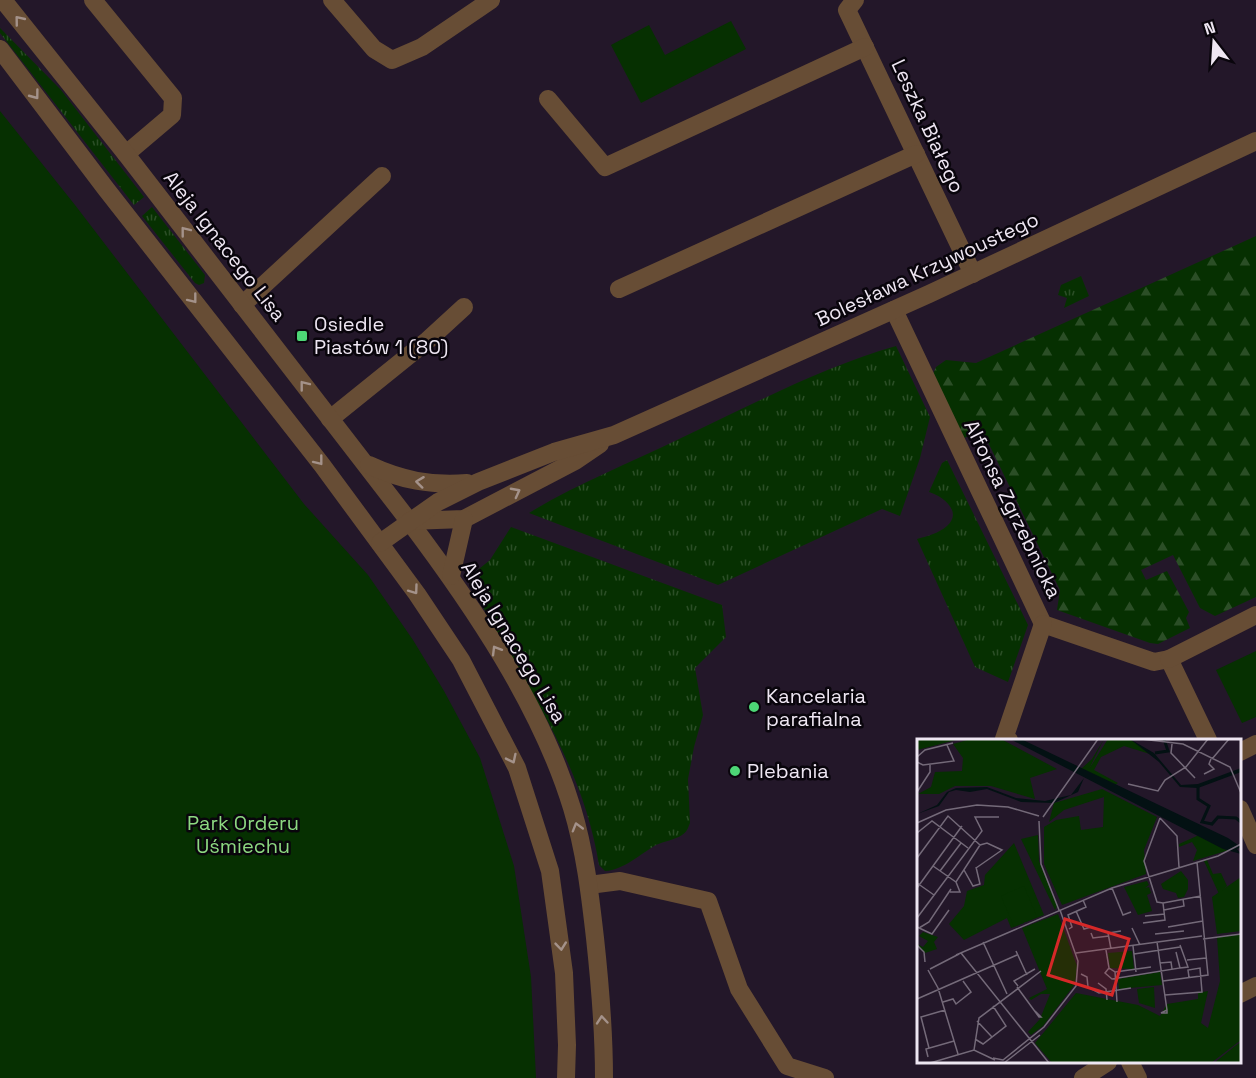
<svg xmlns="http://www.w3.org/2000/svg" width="1256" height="1078" viewBox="0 0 1256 1078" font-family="'Space Grotesk',sans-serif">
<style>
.grass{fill:url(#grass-tufts)}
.forest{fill:url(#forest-firs)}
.green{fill:#063001}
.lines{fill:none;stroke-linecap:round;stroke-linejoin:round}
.minor{stroke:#674d35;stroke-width:18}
.tertiary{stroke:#674d35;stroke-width:18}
.oneway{stroke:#a4928a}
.poi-dot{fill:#4dd676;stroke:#09050c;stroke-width:2}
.labels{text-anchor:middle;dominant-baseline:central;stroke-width:5;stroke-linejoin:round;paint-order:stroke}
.street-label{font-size:20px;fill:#eee6f2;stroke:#09050c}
.poi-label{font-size:20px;fill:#eee6f2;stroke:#09050c;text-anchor:start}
.park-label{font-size:20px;fill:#8dd981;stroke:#09050c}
.inset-river{fill:none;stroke:#031113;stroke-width:3}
.inset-road{fill:none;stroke:#746a79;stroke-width:1.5}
.view{fill:#d62828;fill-opacity:0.15;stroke:#d62828;stroke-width:3}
.inset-edge{fill:none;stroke:#eee6f2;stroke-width:3}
</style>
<defs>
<pattern id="grass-tufts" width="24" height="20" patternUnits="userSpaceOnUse" patternTransform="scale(1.5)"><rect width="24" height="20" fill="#063001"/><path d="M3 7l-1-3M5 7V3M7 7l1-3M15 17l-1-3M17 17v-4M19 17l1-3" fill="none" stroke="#2b4e26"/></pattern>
<pattern id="forest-firs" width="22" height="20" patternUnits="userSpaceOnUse" patternTransform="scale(1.5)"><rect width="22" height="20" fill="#063001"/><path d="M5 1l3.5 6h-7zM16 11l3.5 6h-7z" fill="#2b4e26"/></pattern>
</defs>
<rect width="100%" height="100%" fill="#231729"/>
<!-- grass -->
<g class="grass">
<path d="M0 28 61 90 144 197 134 205 0 33Z"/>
<path d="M152 207 205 275 204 283 199 285 195 283 142 216Z"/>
<path d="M1081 276 1089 296 1064 308 1067 298 1058 295 1061 285Z"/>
<path d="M896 346 930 417 920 458 900 516 882 509 718 585 529 513C576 484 628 464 677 440 747 407 822 367 896 346Z"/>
<path d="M947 460 1028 625 1008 682 975 667 917 539C928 536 939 533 947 526 963 512 943 496 929 492L942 463Z"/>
<path d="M511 527 722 605 726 637 695 668 703 715 694 747 688 779 690 823C688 828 687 832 682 835 675 840 664 841 656 845 640 854 624 870 605 871L599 865C583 763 523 680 474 591L469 577 490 560Z"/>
</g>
<!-- forest -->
<path class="forest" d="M1256 236V597L1215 616 1200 608 1173 555 1141 570 1146 580 1167 571 1189 612 1186 618 1190 628 1158 644 1150 643 1057 610 1060 590 982 430 964 438 933 374 936 367 946 360 976 363Z"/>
<!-- green -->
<g class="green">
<path d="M731 21 746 49 641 103 611 45 649 25 665 55Z"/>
<path d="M0 111 75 205 304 504 368 575 413 640 444 691 480 758 514 866 531 977 536 1078H0Z"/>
<path d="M1256 651V717L1242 723 1216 670Z"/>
</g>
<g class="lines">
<!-- minor -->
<g class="minor">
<path d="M93 0 173 98 172 115 126 154"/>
<path d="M332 0 374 49 392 60 422 47 491 0"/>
<path d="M855 0 847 10 973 274"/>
<path d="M548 99 605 167 865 47"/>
<path d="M619 289 916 154"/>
<path d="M242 305 382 176"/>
<path d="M894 310 1043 624 1154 662 1169 659 1208 740"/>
<path d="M330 419 428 340 464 307"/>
<path d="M1169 659 1256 615"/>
<path d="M1009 740 1004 739 1043 624"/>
<path d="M1240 752 1256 744"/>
<path d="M1240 809 1256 845"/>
<path d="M589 885 620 881 708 901 739 989 787 1066 825 1078"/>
<path d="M1240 994 1256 986"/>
<path d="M1130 1062 1138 1078"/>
<path d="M1083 1078 1108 1062"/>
</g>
<!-- tertiary -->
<g class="tertiary">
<path d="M3 0 126 154 409 521C473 606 541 706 572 808 585 851 590 894 595 938 600 984 604 1031 604 1078"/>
<path d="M0 49 106 189 322 465 417 594 461 660 517 768 550 871 564 973 567 1045 566 1078"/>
<path d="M369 465C401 480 431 486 467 483"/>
<path d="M410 521 464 519 575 461 600 444"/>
<path d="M380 543 438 502 478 482 554 452 614 435 929 294 1256 141"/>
<path d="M451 576 464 519"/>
</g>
</g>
<!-- one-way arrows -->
<defs><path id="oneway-chevron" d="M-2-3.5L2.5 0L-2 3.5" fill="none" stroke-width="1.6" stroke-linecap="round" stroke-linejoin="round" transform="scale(1.5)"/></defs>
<g class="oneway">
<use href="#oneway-chevron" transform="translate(19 20) rotate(-129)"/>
<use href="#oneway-chevron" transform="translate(35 95) rotate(53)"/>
<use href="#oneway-chevron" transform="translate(185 231) rotate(-128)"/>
<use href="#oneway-chevron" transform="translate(193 299) rotate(52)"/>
<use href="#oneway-chevron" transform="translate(304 385) rotate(-128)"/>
<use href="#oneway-chevron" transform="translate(319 461) rotate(52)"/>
<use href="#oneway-chevron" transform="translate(420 482) rotate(-173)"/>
<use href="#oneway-chevron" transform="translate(516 492) rotate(-28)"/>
<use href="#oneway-chevron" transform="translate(414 590) rotate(54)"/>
<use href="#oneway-chevron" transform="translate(496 650) rotate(-121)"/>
<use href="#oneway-chevron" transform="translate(512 759) rotate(64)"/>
<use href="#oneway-chevron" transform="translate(577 827) rotate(-106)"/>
<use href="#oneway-chevron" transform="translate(561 946) rotate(84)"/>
<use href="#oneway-chevron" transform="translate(602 1020) rotate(-95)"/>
</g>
<!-- markers -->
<g class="poi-dot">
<rect x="296" y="330" width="12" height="12" rx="3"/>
<circle cx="754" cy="707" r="6"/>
<circle cx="735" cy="771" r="6"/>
</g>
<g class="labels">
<!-- street labels -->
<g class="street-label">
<text transform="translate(928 126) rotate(65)">Leszka Białego</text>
<text transform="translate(225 246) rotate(52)">Aleja Ignacego Lisa</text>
<text transform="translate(927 269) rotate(-25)">Bolesława Krzywoustego</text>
<text transform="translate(1013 509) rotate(64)">Alfonsa Zgrzebnioka</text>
<text transform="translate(514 642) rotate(59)">Aleja Ignacego Lisa</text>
</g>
<!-- poi labels -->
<g class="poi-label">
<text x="314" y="324">Osiedle<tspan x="314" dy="23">Piastów 1 (80)</tspan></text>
<text x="766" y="696">Kancelaria<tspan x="766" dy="23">parafialna</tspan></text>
<text x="747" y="771">Plebania</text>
</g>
<!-- park labels -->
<g class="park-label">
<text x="243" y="823">Park Orderu<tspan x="243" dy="23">Uśmiechu</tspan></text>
</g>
</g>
<!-- overview -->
<g transform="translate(917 739)">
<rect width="324" height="324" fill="#231729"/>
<path d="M187 0 172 30 191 0H213L233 15 207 7 184 18 177 31 201 44 198 46 164 30 175 20ZM282 96 307 110 312 111 276 122 280 111 275 103 262 108V105ZM264 132 271 141V150L267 158 261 159 259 154 246 150 244 145ZM230 142 232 146 228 149 232 148 234 154 230 156 235 172 221 176 207 148ZM6 193 21 198 17 203 20 210 8 214 0 205 6 208 11 202 2 197ZM243 233 245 246 202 250 201 240Z" fill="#063001"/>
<path d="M0 0H43L0 11ZM185 50 240 78 227 111 229 135 145 166 127 125V88L139 81 162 77 164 91 186 88 187 58 147 71 132 83 137 64ZM121 96 122 122 140 167 138 171 104 100ZM97 104 127 176 109 183 104 177 107 184 94 189 90 179 47 201 32 185 47 167 50 152 67 146 68 136ZM324 138V192L300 195 295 158ZM324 195V301L294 324H135L118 304 159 254 221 266 243 277 250 265 281 260V254L291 252 284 284 291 289 303 242 300 198ZM215 212 217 230 193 229 191 214ZM324 303V324H297L318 307Z" fill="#063001"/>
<path d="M107 147 120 178 97 188 84 157Z" fill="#063001"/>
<path d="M54 0H84L140 30 113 39 118 60 74 47H38L22 55H1L14 48 18 33 45 32 46 19 36 5ZM290 121 296 135 304 134 310 147 302 155 287 122ZM141 175 160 227 158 245 126 287 114 296 111 293 123 280 133 255H124L114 261 112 259 130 250 105 189ZM237 248 238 269 222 264 220 250Z" fill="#063001"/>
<path d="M93 0H104L311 99 324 108 320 110 324 115 306 110ZM213 0 237 14 264 46 281 45 324 29V33L281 49 263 48 242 23ZM167 39 161 53 137 64 104 63 70 50 53 53 39 51 32 53 22 67 0 75 20 66 30 53 39 49 70 48 99 59 128 62 154 56Z" fill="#031113"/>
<path class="inset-river" d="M238 14 251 12 247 0M281 48V60L292 67 285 83 295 85 301 78 319 79 324 83"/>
<path class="inset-road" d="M224 0 266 5 313 28 324 54M255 5 254 14 278 39M0 18 8 11 36 4M295 20 312 0M0 23 6 26 37 22 30 6M287 35 297 30 292 25 294 20M211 45 241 52 248 41 269 28 291 0M0 53 13 33V25M126 78 181 0M243 79 227 122 240 163 246 164M243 79 260 97 262 128M122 82 124 125 142 171M0 84 29 71 60 66 91 68 122 77M0 94 15 82 51 109M0 119 31 77 63 106M16 127 39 143 63 106M59 129 85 111 70 104 63 106M47 131 56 147 63 145 59 128M23 132 44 104M0 144 17 156M0 149 45 87M195 149 206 176 214 173M33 153H43L39 143M246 164 284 157M247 171 267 167 266 160M159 172 167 190 174 188M228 177 248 175M0 179 65 92 58 78H82M226 184 248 181 246 164M0 188 15 195 32 171M251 188 286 182M2 189 12 183 34 150M215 189 223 206M152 190 155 188 151 176 169 168 166 161M174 194 176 199 192 197M238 195 267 192M286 200 324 195M66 203 90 255M240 203 250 271 244 274H250V271M0 206 7 213 8 223M263 206 271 228 263 229M216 207 219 233M194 210 191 194 204 192M189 211 192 229 198 233 200 263M99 212 110 236M44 214 132 324M159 214 285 197M217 215 263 208M39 216 195 149 301 117 324 105M270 221 289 219M243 224 254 223 255 230M192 229 188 234 195 240 263 229 259 213M13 230 42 215M11 231 21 249 41 315M198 233 234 228M164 235 170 238 171 248 182 254 214 249M246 242 291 236 280 123M181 244 189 250 190 261M101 247 97 242 118 230M100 248 122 278H124L118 272M248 256 285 253 283 229 271 231 272 238M0 260 100 216M26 263 36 260 39 265 54 253 46 242M60 282 75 298M58 300 66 305 89 287 76 267M12 309 4 278 28 271M57 311 62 279 124 232M11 318 9 310 37 302M76 319 86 321 127 288 159 247 161 222 143 171M13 324 57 311 78 321M87 324 123 296"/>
<path class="view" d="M148 180 212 200 195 256 131 236Z"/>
<rect width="324" height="324" class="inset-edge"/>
</g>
<!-- north arrow -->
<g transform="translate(1214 42) rotate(343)" stroke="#09050c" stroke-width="4.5" paint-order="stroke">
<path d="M0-4.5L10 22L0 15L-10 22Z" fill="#eee6f2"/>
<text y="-9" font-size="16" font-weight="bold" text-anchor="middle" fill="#eee6f2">N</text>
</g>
</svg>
